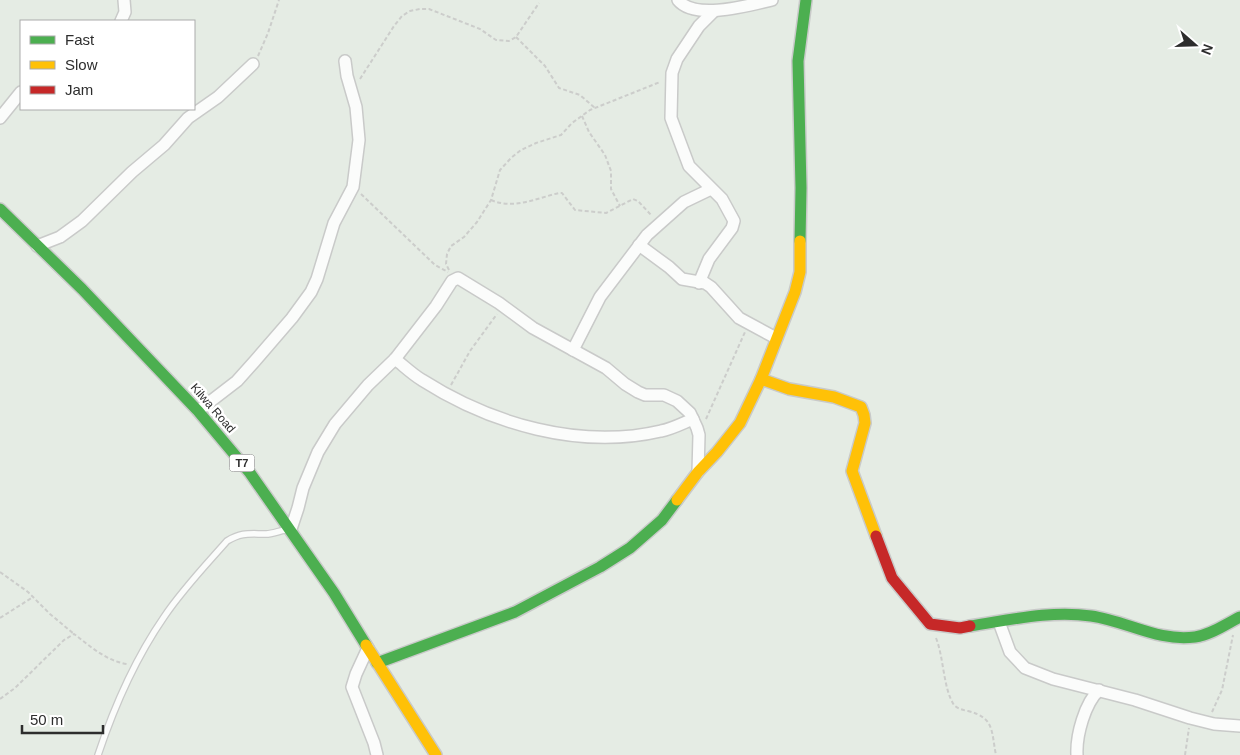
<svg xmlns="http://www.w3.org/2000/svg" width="1240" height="755" viewBox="0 0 1240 755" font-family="Arial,sans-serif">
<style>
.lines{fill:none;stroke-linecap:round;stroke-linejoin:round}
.lane-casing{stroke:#c9cac9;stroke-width:8}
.street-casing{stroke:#c9cac9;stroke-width:14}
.fast-casing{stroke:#c9cac9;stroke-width:14}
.slow-casing{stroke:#c9cac9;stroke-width:14}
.jam-casing{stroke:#c9cac9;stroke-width:14}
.path{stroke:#cccdcb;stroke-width:2;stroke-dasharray:4 2.5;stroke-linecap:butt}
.lane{stroke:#fbfcfb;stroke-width:5.5}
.street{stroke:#fbfcfb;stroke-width:11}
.fast{stroke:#4caf50;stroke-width:11}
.slow{stroke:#ffc107;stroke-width:11}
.jam{stroke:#c62828;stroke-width:11}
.labels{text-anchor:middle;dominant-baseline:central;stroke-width:5;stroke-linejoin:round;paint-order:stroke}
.shield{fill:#fff;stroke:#6c6c6c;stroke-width:1}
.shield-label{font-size:11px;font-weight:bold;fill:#2d2d2d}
.street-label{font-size:12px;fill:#2d2d2d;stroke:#fff}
</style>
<rect width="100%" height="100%" fill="#e5ece4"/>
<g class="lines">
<!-- lane casing -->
<g class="lane-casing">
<path id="lane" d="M98 755C114 707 135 659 164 617 182 590 205 566 227 541 242 532 249 534 266 534 272 534 279 531 285 530"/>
</g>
<!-- street casing -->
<g class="street-casing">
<g id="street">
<path d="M678 0C695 21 750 5 772 0"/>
<path d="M121 21 125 12 124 0"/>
<path d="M0 118 21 92"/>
<path d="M639 245 669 267 682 279 705 283 711 287 739 318 776 338"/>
<path d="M37 246 60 237 82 221 132 172 164 145 188 118 218 97 253 64"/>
<path d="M699 283 709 259 732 228 734 221 722 199 689 166 671 118 672 73 677 59 699 26 714 11"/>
<path d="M573 350 600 297 647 235 684 202 711 189"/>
<path d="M395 359C404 366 412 374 422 380 491 424 580 450 661 431 672 429 683 423 693 419"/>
<path d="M198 411 237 381 254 362 292 318 311 292 317 279 334 223 353 187 359 140 356 107 347 76 345 61"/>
<path d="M291 529 298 508 303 488 318 452 335 424 368 385 395 359 436 306 452 281 458 278 499 303 533 328 606 368 625 384 638 392 645 395H664L677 401 690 413 697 428 699 435 698 472"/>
<path d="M999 622 1010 652 1025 668 1053 679 1135 700 1190 718 1214 724 1240 726"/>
<path d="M368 648 356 674 352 687 374 743 377 755"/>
<path d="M1077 755C1076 735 1085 703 1099 690"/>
</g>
</g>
<!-- fast casing -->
<g class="fast-casing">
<g id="fast">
<path d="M0 209 82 289 198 411 250 473 334 593 366 645"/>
<path d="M800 241 801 188 798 61 806 0"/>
<path d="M970 626C1010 620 1051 610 1091 616 1127 621 1158 642 1195 637 1211 635 1226 624 1240 617"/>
<path d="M377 663 515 612 600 567 630 548 662 520 677 500"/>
</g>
</g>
<!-- slow casing -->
<g class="slow-casing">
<g id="slow">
<path d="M761 379 789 389 834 397 861 407 864 415 865 423 852 471 876 536"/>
<path d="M677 500 698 472 717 452 740 423 761 379 795 292 800 272V241"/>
<path d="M366 645 436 755"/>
</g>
</g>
<!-- jam casing -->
<g class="jam-casing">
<path id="jam" d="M876 536 892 578 930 624 960 628 970 626"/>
</g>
<!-- path -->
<g class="path">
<path d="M516 37 545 66 559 88 580 95 595 108"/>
<path d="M258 56 268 33 279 0"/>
<path d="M360 79 394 26 402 16 410 11 420 9H429L480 29 496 40 509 41 516 37 539 3"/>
<path d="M582 116 589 132 605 155 611 171V189L620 206"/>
<path d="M361 194 435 265 448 272"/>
<path d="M491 200C514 210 537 198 559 193H562L575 210 606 213 633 199 638 201 652 216"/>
<path d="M449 270 446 264 447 254 451 246 464 237 477 222 491 200 500 170 511 158 521 150 536 143 561 135 572 123 590 110 660 82"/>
<path d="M451 385 470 351 497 314"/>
<path d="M706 419 745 332"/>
<path d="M0 572 28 592 50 614 74 634"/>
<path d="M0 618 33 597"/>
<path d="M936 638C944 658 943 688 954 705 958 709 963 710 968 711 995 718 991 731 996 755"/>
<path d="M0 699 15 688 64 640 74 634C90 646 106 661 127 664"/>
<path d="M1212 712 1222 690 1233 635"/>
<path d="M1185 755 1189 728"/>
</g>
<!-- lane -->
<use href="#lane" class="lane"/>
<!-- street -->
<use href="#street" class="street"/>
<!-- fast -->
<use href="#fast" class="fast"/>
<!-- slow -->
<use href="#slow" class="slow"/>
<!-- jam -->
<use href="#jam" class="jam"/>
</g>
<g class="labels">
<!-- shield labels -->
<rect class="shield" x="229.5" y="454.5" width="25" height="17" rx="4"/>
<g class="shield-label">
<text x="242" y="463">T7</text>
</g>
<!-- street labels -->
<g class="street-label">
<text transform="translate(213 408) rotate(49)">Kilwa Road</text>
</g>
</g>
<!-- legend -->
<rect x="20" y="20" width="175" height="90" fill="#ffffff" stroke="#ababab"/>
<rect x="30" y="36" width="25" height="8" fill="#4caf50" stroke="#ababab"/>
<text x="65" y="45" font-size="15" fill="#2d2d2d">Fast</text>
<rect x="30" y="61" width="25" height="8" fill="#ffc107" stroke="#ababab"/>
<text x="65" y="70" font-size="15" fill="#2d2d2d">Slow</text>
<rect x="30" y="86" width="25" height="8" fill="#c62828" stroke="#ababab"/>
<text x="65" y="95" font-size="15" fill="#2d2d2d">Jam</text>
<!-- north arrow -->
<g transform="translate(1195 45) rotate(110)" stroke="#ffffff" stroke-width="4" paint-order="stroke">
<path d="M0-4L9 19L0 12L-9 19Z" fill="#2d2d2d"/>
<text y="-8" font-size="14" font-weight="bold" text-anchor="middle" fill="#2d2d2d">N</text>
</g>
<!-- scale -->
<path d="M22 725v8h81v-8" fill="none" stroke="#2d2d2d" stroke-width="2.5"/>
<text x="30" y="725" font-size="15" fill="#2d2d2d" stroke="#ffffff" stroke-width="4" paint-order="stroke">50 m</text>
</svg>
